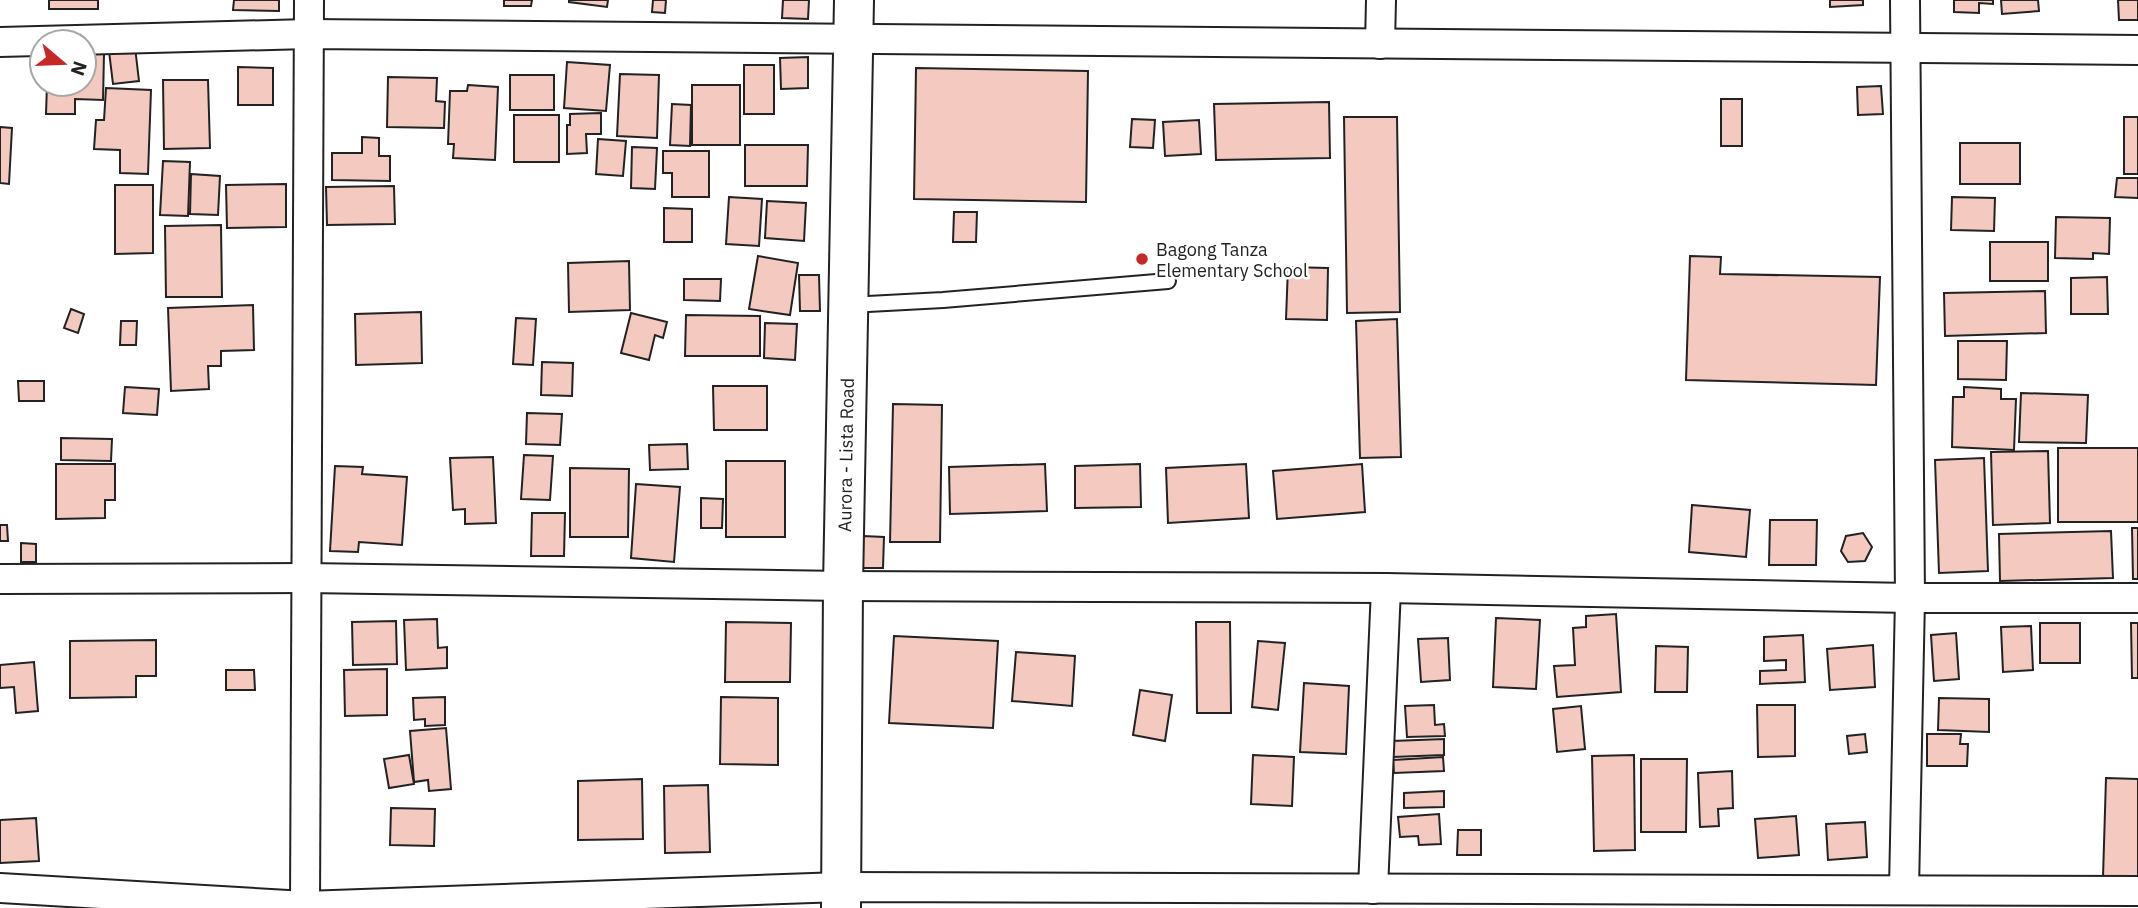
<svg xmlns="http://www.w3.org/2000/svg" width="2138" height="908" viewBox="0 0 2138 908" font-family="'IBM Plex Sans',sans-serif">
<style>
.building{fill:#f3c9c0;stroke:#222;stroke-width:2}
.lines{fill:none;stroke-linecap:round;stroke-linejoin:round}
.lane-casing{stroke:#222;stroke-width:18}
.street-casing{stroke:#222;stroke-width:32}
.secondary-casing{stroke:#222;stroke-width:42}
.lane{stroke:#fff;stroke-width:14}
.street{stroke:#fff;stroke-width:28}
.secondary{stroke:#fff;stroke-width:38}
.poi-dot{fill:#c62828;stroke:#fff;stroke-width:2.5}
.labels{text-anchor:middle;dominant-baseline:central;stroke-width:5;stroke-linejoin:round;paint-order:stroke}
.poi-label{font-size:18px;fill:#222;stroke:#fff;text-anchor:start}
.street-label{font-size:18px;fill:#222;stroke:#fff}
</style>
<rect width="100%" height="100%" fill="#fff"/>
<!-- building -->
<g class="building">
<rect x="49" y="0" width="49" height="9"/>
<path d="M234 0H279V11L233 10Z"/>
<path d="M504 0H532L531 6H504Z"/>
<path d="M569 0H608L607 7 569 2Z"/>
<path d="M653 0H666L665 13 652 12Z"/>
<path d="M783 0H809L808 19 782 18Z"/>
<path d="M1830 0H1863V5L1830 7Z"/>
<path d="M1954 0H1993V4L1979 3V13L1954 12Z"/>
<path d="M2001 0H2038L2039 11 2002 14Z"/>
<path d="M2118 0H2138V20H2119Z"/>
<path d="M135 47 139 81 113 84 109 51Z"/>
<path d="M90 53 104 54 103 100 75 99V114H46L47 84H84V72L90 73Z"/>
<path d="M808 57V88L781 89 780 58Z"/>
<path d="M567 62 610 65 606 111 564 108Z"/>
<rect x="744" y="65" width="30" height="49"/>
<path d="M238 67 273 68V105H238Z"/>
<path d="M916 68 1088 71 1086 202 914 199Z"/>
<path d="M620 74 659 75 657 138 617 136Z"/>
<rect x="510" y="75" width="44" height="35"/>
<path d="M388 77 437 78 436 101 445 102 444 128 387 127Z"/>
<path d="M163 80H208L210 148 164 149Z"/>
<path d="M468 85 498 87 495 160 453 158 454 144H448L450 91H467Z"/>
<rect x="692" y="85" width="48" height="60"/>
<path d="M1881 86 1883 114 1858 115 1857 87Z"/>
<path d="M106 88 151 90 148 174 120 173V150L94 149 96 120H104Z"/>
<rect x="1721" y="99" width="21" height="47"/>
<path d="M1329 102 1330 158 1216 160 1214 104Z"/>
<path d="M672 104 691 105 690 146 670 145Z"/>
<path d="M601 113V134H586L587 153 567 154V125H570V114Z"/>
<rect x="514" y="115" width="45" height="47"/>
<path d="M1344 117H1397L1400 312 1347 313Z"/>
<rect x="2124" y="117" width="14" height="57"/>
<path d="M1132 119 1155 120 1153 148 1130 147Z"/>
<path d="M1199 120 1201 154 1165 156 1163 122Z"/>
<path d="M0 127 12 128 9 184 0 183Z"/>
<path d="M362 137 379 138V156H390V181L332 180V153H362Z"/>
<path d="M598 139 626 141 623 176 596 174Z"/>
<rect x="1960" y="143" width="60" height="41"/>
<path d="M745 145H808L807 186H745Z"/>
<path d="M632 147 657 148 655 189 631 188Z"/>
<path d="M663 151H709V197H672V173H663Z"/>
<path d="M163 161 190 162 188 216 160 215Z"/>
<path d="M191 174 220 176 218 215 190 214Z"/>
<path d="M2117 178H2138V198L2115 197Z"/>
<path d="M286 184V227L227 228 226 185Z"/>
<path d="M115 185H153V253L115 254Z"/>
<path d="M394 186 395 224 327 225 326 187Z"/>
<path d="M729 197 762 199 759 246 726 244Z"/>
<path d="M1952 197 1995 198 1994 231 1951 230Z"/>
<path d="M767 201 806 203 804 241 765 238Z"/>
<path d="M664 208 692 209V242H664Z"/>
<path d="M954 212H977L976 242H953Z"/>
<path d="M2056 217 2110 218 2109 254 2093 253V259L2055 258Z"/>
<path d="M221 225 222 297H166L165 226Z"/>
<rect x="1990" y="242" width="58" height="39"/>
<path d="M758 256 798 263 790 315 749 309Z"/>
<path d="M1690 256 1721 257 1720 274 1880 277 1876 385 1686 380Z"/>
<path d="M629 261 630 310 569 312 568 263Z"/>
<path d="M1288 267 1328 268 1327 320 1286 319Z"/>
<path d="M799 275H819L820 311H800Z"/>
<path d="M2107 277 2108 314H2071V278Z"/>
<path d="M684 279H721L720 301 684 300Z"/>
<path d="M2045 291 2046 333 1945 336 1944 293Z"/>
<path d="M253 305 254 350 221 351V366H208L209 389 171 391 168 308Z"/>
<path d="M71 309 84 314 78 333 64 328Z"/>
<path d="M421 312 422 363 356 365 355 314Z"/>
<path d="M631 313 667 322 663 338 655 335 649 360 621 353Z"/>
<path d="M686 315 760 316V356H685Z"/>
<path d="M516 318 536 319 533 365 513 364Z"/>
<path d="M1397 319 1401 457 1360 458 1356 321Z"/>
<path d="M121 321H137L136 345H120Z"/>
<path d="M765 323 797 324 795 360 764 358Z"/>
<path d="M1958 341H2007L2006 380 1958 379Z"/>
<path d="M542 362 573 363 572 396 541 395Z"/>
<path d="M18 381H44V401H19Z"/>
<path d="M713 386H767V430H714Z"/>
<path d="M125 387 159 389 157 415 123 413Z"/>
<path d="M1964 387 2001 389V399H2016L2014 450 1952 447 1953 397H1964Z"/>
<path d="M2021 393 2088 395 2086 443 2019 442Z"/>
<path d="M893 404 942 405 940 542H890Z"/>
<path d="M527 413 562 414 560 445 526 444Z"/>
<path d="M61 438 112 439 111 461 61 460Z"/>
<path d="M687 444 688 469 650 470 649 445Z"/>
<rect x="2058" y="448" width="80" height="74"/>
<path d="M2048 451 2050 523 1993 525 1991 452Z"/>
<path d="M524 455 553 456 550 500 521 499Z"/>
<path d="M493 457 496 523 465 524V509L453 510 450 458Z"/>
<path d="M1984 458 1988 571 1939 573 1935 460Z"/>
<rect x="726" y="461" width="59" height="76"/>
<path d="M56 464H115V500H105V518L56 519Z"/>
<path d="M1045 464 1047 511 950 514 949 467Z"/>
<path d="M1140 464 1141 507 1075 508V466Z"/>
<path d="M1246 464 1249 518 1168 523 1166 468Z"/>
<path d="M1362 464 1365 512 1277 519 1273 471Z"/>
<path d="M335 466 363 467 362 474 407 477 402 545 359 542 358 552 330 551Z"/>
<path d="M570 468 629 469 628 537H570Z"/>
<path d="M636 484 680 487 674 562 631 558Z"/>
<path d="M701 498 723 499 722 528H701Z"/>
<path d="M1692 505 1750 510 1746 557 1689 552Z"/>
<path d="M532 513H565L564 556H531Z"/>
<path d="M1770 520H1817L1816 565H1769Z"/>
<path d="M0 525H7L8 541H0Z"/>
<path d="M2132 528H2138V579H2133Z"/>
<path d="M2111 531 2113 578 2000 581 1999 534Z"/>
<path d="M1863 533 1872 547 1865 561 1848 562 1841 551 1846 536Z"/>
<path d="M863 536 884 537 883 568H862Z"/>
<path d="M21 543 36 544V562H21Z"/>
<path d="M1616 614 1621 692 1557 697 1554 666 1575 665 1573 628 1586 627V616Z"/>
<path d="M1496 618 1540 620 1536 689 1493 687Z"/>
<path d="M437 619 438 648 447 647V668L406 670 404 620Z"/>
<path d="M396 621 397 664 353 665 352 622Z"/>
<path d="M726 622 791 623 790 682H725Z"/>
<path d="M1196 622H1230L1231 713H1197Z"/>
<rect x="2040" y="623" width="40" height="40"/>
<path d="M2131 623H2138V678H2132Z"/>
<path d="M2031 626 2033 670 2003 672 2001 627Z"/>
<path d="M1956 633 1959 679 1934 681 1931 635Z"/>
<path d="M1803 635 1805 682 1760 684V671L1786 670V660L1764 661V637Z"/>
<path d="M894 636 998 641 993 728 889 723Z"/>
<path d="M1448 638 1450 680 1421 682 1418 639Z"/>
<path d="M156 640V676H136V697L70 698V641Z"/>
<path d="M1258 641 1285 643 1278 710 1252 707Z"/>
<path d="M1873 645 1875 687 1830 690 1827 649Z"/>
<path d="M1656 646 1688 647 1687 692H1655Z"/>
<path d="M1016 652 1075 656 1072 706 1012 701Z"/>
<path d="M34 662 38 711 16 713 14 687 0 688V665Z"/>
<path d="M387 669V715L345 716 344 670Z"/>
<path d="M226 670H254L255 690H226Z"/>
<path d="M1304 683 1349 686 1346 754 1300 752Z"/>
<path d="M1140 690 1172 695 1165 741 1133 735Z"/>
<path d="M445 697V725L425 726V719L414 720 413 698Z"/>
<path d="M721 697 778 698V765L720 764Z"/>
<path d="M1939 698 1989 699V732L1938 730Z"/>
<path d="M1434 705 1435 725 1444 724 1445 736 1407 737 1405 706Z"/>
<path d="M1757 705H1795V756L1758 757Z"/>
<path d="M1581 706 1585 749 1557 752 1553 709Z"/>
<path d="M446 728 451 789 429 791 428 780 414 782 410 731Z"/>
<path d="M1865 734 1867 752 1849 754 1847 736Z"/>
<path d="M1927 734H1961L1960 744H1968L1967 766H1927Z"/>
<path d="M1444 739V755L1393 757 1392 741Z"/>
<path d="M409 755 414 784 389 788 384 759Z"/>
<path d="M1253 755 1294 757 1292 806 1251 804Z"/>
<path d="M1634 755 1635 850 1594 851 1592 756Z"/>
<path d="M1443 757 1444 771 1394 773 1393 760Z"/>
<path d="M1641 759H1687L1686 832H1641Z"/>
<path d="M1732 771 1733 808 1718 809 1719 826 1700 827 1698 773Z"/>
<path d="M2106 778 2138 779V878L2103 877Z"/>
<path d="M642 779 643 839 578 840V781Z"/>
<path d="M708 785 710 852 665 853 664 786Z"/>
<path d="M1444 791V807L1404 808V793Z"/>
<path d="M391 808 435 809 434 846 390 845Z"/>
<path d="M1439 814 1441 844 1419 845 1418 836 1400 837 1398 817Z"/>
<path d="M1796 816 1799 855 1758 858 1755 819Z"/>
<path d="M36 818 39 861 0 863V820Z"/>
<path d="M1865 822 1867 857 1828 860 1826 824Z"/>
<path d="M1458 830H1481V855H1457Z"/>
</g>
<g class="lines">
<!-- lane casing -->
<g class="lane-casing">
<path id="lane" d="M849 305 943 300 1168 281"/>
</g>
<!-- street casing -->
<g class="street-casing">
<g id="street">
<path d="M0 42 308 34 2138 50"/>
<path d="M1380 44 1381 0"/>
<path d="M0 579 306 578 843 586 1386 588 1910 598H2138"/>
<path d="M0 888 305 906 841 887 2138 891"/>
<path d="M1373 889 1386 588"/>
<path d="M1904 889 1910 598 1905 0"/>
<path d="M305 906 309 0"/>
</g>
</g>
<!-- secondary casing -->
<g class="secondary-casing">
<g id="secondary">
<path id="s1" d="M841 908 843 586 854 0"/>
</g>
</g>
<!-- lane -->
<use href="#lane" class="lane"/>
<!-- street -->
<use href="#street" class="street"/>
<!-- secondary -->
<use href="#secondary" class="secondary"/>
</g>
<!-- markers -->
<circle class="poi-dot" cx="1142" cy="259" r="7"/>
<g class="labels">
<!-- poi labels -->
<g class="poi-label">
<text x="1156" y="249">Bagong Tanza<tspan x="1156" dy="21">Elementary School</tspan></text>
</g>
<!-- street labels -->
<g class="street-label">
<text stroke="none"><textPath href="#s1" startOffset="453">Aurora - Lista Road</textPath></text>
</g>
</g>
<!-- north arrow -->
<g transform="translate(63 63) rotate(109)"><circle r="33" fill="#ffffff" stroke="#a7a7a7" stroke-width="2"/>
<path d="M0-5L12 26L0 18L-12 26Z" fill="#c62828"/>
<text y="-10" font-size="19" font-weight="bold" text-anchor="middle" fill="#222222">N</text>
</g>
</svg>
